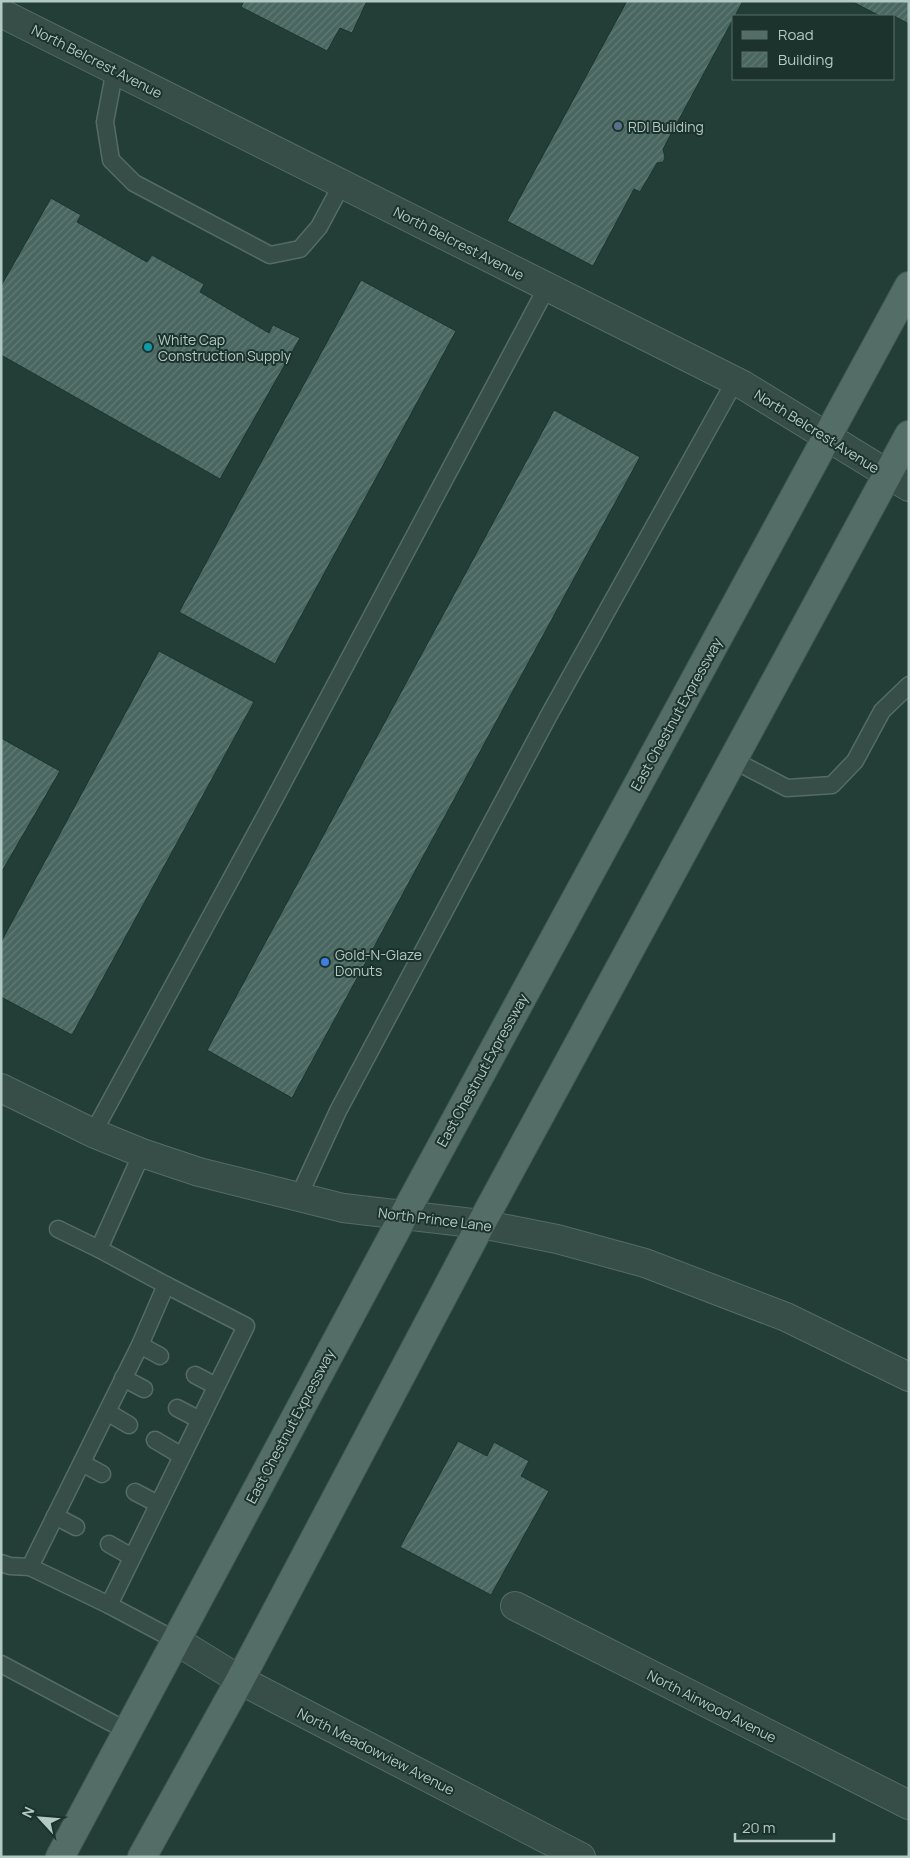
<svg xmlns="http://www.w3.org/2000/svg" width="910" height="1858" viewBox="0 0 910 1858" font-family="Manrope,sans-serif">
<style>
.building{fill:url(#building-hatch);stroke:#1e342f}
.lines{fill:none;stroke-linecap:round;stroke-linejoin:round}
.lane-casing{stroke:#556b66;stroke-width:19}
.street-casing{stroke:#556b66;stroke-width:30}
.primary-casing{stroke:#435954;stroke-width:30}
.lane{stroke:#374d48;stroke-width:16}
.street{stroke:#374d48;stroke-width:28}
.primary{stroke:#556d67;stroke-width:28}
.service-dot{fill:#5c6f8a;stroke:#1c322d;stroke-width:2}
.culture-dot{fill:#0f9aa8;stroke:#1c322d;stroke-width:2}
.shop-dot{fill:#3f7fe0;stroke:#1c322d;stroke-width:2}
.labels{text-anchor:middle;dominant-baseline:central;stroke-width:4;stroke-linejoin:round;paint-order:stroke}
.street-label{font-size:14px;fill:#b2c9c4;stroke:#1c322d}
.poi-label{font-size:14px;fill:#b2c9c4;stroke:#1c322d;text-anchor:start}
</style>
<defs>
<pattern id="building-hatch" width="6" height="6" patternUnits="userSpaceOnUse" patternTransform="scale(1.25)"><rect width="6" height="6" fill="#496760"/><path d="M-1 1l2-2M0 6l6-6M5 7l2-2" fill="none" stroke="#617b75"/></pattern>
</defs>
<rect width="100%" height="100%" fill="#233d37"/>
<!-- building -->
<g class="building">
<path d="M244 1H367L352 33 340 28 327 51 241 7Z"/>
<path d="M627 1H743L663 149 665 158 663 162 657 163 640 192 634 189 593 266 507 221Z"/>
<path d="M851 1H909V24L894 16H880Z"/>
<path d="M51 198 81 215 77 222 147 262 152 255 204 284 200 292 269 333 273 325 300 338 220 479 1 355V286Z"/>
<path d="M361 280 456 331 275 664 179 612Z"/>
<path d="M554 410 640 457 292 1098 207 1050Z"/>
<path d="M159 651 254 702 72 1035 1 997V942Z"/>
<path d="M1 738 60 771 1 873Z"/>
<path d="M458 1441 487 1456 494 1442 529 1461 521 1476 549 1491 491 1595 400 1547Z"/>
</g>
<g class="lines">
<!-- lane casing -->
<g class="lane-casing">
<g id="lane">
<path d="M115 69 105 122 111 160 134 183 270 255 300 249 319 227 342 184"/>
<path d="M733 760 787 788 832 785 855 761 882 711 909 685"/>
<path d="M93 1133 269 809 547 287"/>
<path d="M142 1153 99 1249 166 1285 140 1345 30 1567 109 1605 175 1640"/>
<path d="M298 1198 338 1111 549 715 735 381"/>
<path d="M58 1229 99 1249"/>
<path d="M140 1345 160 1356"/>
<path d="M195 1375 216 1386"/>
<path d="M123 1378 144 1389"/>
<path d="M177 1408 200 1420"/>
<path d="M107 1412 129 1425"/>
<path d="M155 1440 182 1456"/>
<path d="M82 1463 102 1474"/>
<path d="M135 1492 158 1504"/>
<path d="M55 1516 76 1527"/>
<path d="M109 1544 132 1557"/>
<path d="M1 1563 10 1566 30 1567"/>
<path d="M109 1605 246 1326 166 1285"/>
<path d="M1 1664 127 1731"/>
</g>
</g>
<!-- street casing -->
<g class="street-casing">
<g id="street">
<path d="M1 13 743 385 909 487"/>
<path d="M1 1088 93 1133 142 1153 199 1172 343 1208 481 1224 557 1239 645 1263 786 1317 909 1377"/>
<path d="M515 1606 909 1805"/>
<path d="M175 1640 240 1680 581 1857"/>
</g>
</g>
<!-- primary casing -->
<g class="primary-casing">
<g id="primary">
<path d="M60 1857 404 1215 909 286"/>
<path d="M142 1857 240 1680 481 1224 909 435"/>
</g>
</g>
<!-- lane -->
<use href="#lane" class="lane"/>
<!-- street -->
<use href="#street" class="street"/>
<!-- primary -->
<use href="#primary" class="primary"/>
</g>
<!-- markers -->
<circle class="service-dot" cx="618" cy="126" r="5"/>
<circle class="culture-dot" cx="148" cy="347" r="5"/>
<circle class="shop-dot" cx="325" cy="962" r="5"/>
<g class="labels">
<!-- street labels -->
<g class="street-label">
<text transform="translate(97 61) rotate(27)">North Belcrest Avenue</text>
<text transform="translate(459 243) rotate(27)">North Belcrest Avenue</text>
<text transform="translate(817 431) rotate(32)">North Belcrest Avenue</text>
<text transform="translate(676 714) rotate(-61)">East Chestnut Expressway</text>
<text transform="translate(482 1070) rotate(-61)">East Chestnut Expressway</text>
<text transform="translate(435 1219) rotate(7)">North Prince Lane</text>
<text transform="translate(290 1426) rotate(-62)">East Chestnut Expressway</text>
<text transform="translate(712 1706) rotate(27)">North Airwood Avenue</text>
<text transform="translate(376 1751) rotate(27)">North Meadowview Avenue</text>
</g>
<!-- poi labels -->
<g class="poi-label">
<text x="628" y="126">RDI Building</text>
<text x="158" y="339">White Cap<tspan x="158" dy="16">Construction Supply</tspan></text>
<text x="335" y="954">Gold-N-Glaze<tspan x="335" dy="16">Donuts</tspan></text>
</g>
</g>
<!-- border -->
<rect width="910" height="1858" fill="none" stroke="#b2c9c4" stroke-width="5"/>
<!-- legend -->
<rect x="732" y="15" width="162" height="65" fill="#1c322d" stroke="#586e69"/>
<rect x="742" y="31" width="25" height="8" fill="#556d67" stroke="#586e69"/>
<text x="778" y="40" font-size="15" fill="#b2c9c4">Road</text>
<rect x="742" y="52" width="25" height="15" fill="url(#building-hatch)" stroke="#586e69"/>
<text x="778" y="65" font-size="15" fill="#b2c9c4">Building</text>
<!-- north arrow -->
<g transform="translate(40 1818) rotate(296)" stroke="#1c322d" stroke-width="4" paint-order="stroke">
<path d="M0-4L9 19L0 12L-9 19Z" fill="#b2c9c4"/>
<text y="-8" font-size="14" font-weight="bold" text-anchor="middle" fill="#b2c9c4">N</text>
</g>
<!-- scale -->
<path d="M735 1833v8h99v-8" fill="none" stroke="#b2c9c4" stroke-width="2.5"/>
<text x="742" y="1833" font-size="15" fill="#b2c9c4" stroke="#1c322d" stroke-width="4" paint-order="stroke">20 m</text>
</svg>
